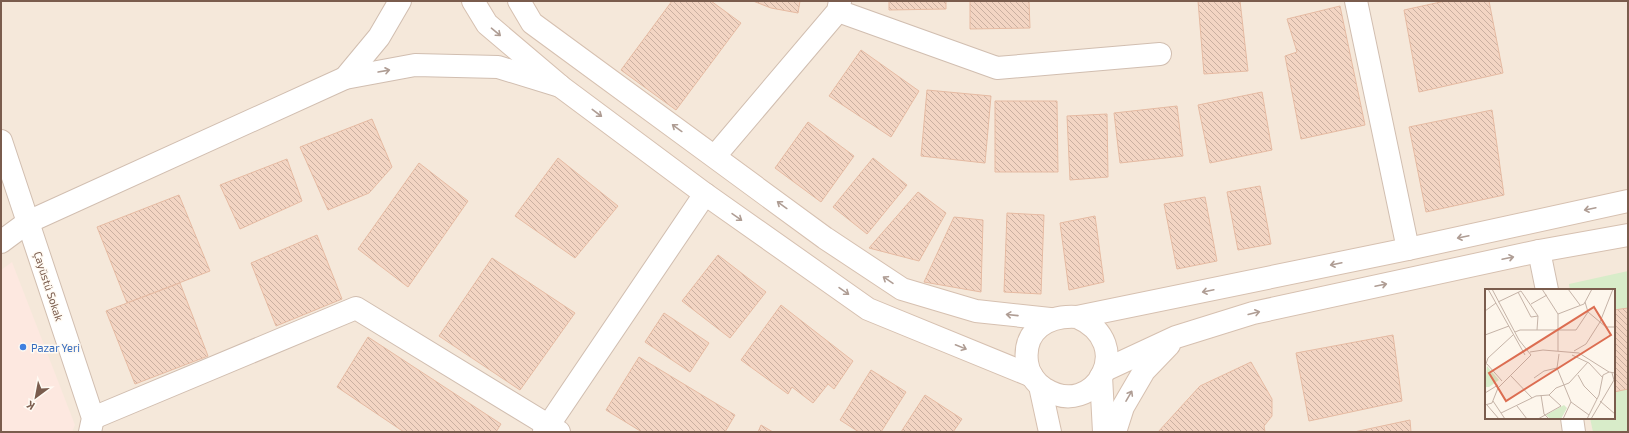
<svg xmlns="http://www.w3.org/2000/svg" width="1629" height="433" viewBox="0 0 1629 433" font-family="'Exo 2',sans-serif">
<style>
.residential{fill:#f5e8da;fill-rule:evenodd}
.commercial{fill:#fde8e0}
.green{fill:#d8ecc9}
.building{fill:url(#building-back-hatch);stroke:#e6bba3}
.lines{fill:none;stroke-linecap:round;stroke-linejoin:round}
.minor-casing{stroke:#d1beb0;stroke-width:24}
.secondary-casing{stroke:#d6c0b0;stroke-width:24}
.minor{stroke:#fff;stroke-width:22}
.secondary{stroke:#fff;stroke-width:22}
.oneway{stroke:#af9d94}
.shop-dot{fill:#3f7fe0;stroke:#fffaf3;stroke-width:1.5}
.labels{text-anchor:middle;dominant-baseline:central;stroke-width:3;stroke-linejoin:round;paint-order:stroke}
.street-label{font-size:11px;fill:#7a5c4d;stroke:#fffaf3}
.shop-label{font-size:11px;fill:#366cbe;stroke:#fffaf3;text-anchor:start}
.inset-road{fill:none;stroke:#c5b3a7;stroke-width:1}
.view{fill:#dc6d51;fill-opacity:0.15;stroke:#dc6d51;stroke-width:2}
.inset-edge{fill:none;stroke:#7a5c4d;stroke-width:2}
</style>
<defs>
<pattern id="building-back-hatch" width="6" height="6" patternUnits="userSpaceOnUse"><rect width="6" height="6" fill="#f3d5c3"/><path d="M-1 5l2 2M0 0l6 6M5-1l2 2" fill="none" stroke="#cab0a1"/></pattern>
</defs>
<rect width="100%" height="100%" fill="#fdf6ec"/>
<!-- residential -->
<path class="residential" d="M1 1H1628V432H1ZM1486 290H1614V418H1486Z"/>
<!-- commercial -->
<path class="commercial" d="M12 262 75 425 72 432H1V270Z"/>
<!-- green -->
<path class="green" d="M1628 271V432H1593L1590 418H1614V290H1570L1569 284Z"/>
<!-- building -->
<g class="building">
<path d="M672 1H711L741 23 676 110 621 70Z"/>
<path d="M753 1H800L798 13 771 8Z"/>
<path d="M889 1H946V9L889 10Z"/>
<path d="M970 1H1029L1030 28 970 29Z"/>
<path d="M1198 1H1240L1248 71 1204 74Z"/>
<path d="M1445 1H1489L1503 73 1419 92 1404 10Z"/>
<path d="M1340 6 1365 125 1301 139 1285 56 1297 52 1287 19Z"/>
<path d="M861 50 919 91 891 137 829 96Z"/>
<path d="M927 90 991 96 985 163 921 156Z"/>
<path d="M1262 92 1272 150 1210 163 1198 105Z"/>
<path d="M995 101H1057L1058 172H995Z"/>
<path d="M1177 106 1183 156 1120 163 1114 113Z"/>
<path d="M1492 110 1504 195 1426 212 1409 127Z"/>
<path d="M1107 114 1108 177 1070 180 1067 116Z"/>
<path d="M372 119 392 167 369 193 328 210 300 147Z"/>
<path d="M808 122 854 156 821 202 775 168Z"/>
<path d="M558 158 618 206 575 258 515 216Z"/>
<path d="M873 158 907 185 867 234 833 207Z"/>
<path d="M287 159 302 201 240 229 220 185Z"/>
<path d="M419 163 468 201 408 287 358 249Z"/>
<path d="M1260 186 1271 244 1238 250 1227 192Z"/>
<path d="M918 192 946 213 919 261 869 248Z"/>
<path d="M179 195 210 271 127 303 97 227Z"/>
<path d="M1205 197 1217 261 1177 269 1164 204Z"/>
<path d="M1007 213 1044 215 1041 294 1004 292Z"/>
<path d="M1095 216 1104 282 1069 290 1060 223Z"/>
<path d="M954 217 983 220 981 292 924 282Z"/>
<path d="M317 235 342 299 276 326 251 263Z"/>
<path d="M718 255 766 292 730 338 682 301Z"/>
<path d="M492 258 575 313 520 390 439 336Z"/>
<path d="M180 283 208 356 135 384 106 311Z"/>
<path d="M781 305 853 361 834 389 828 384 813 403 792 387 788 394 741 360Z"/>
<path d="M1628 308V389L1614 392V310Z"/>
<path d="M664 313 709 343 690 372 645 342Z"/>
<path d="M1393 335 1402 401 1309 421 1296 353Z"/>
<path d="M368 337 501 424 496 432H404L337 387Z"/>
<path d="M639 357 735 415 725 432H642L606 410Z"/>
<path d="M1251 362 1272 399V416L1264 426 1265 432H1158L1200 386Z"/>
<path d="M871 370 906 392 881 432H859L840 420Z"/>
<path d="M925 395 962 419 953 432H901Z"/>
<path d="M1410 420 1411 432H1354Z"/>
<path d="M761 425 773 432H758Z"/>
</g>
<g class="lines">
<!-- minor casing -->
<g class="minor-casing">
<g id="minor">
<path d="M1356 1 1408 249"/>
<path d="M838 11 997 68 1160 54"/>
<path d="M345 78 379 37 400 1"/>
<path d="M1 141 93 418 90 432"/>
<path d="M715 156 838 11 840 1"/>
<path d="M1 242 28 222 345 78 415 65 498 67 560 86"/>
<path d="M1539 251 1547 290"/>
<path d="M93 418 356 308 559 432"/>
<path d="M1572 418 1574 432"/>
<path d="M544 432 705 194"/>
</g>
</g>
<!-- secondary casing -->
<g class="secondary-casing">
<g id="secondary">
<path d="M473 1 487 24 560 86 705 194 868 309 1032 376"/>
<path d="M519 1 532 23 825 238 902 289 976 311 1050 319"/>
<path d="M1077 317C1138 344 1094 420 1045 389 1036 384 1028 373 1027 362 1023 330 1048 315 1077 317L1408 249 1628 201"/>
<path d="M1105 370 1176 337 1253 313 1539 251 1628 235"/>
<path d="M1101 376 1104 432"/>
<path d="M1040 386 1050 432"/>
<path d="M1115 432 1123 407 1144 371 1169 345"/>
</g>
</g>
<!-- minor -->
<use href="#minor" class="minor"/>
<!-- secondary -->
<use href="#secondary" class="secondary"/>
</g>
<!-- one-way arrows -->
<defs><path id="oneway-shaft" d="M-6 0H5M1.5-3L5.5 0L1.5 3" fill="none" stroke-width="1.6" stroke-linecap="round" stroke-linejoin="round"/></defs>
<g class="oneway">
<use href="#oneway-shaft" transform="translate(496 32) rotate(40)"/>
<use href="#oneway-shaft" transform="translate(384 71) rotate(-10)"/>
<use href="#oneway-shaft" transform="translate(597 113) rotate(37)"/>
<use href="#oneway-shaft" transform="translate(677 128) rotate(-144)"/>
<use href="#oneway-shaft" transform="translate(782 205) rotate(-144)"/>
<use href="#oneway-shaft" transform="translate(1590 209) rotate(168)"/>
<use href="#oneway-shaft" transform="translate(737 217) rotate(35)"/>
<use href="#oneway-shaft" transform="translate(1463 237) rotate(168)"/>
<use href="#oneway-shaft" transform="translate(1508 258) rotate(-12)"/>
<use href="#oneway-shaft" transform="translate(1336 264) rotate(168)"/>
<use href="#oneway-shaft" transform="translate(888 280) rotate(-146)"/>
<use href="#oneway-shaft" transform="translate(1381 285) rotate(-12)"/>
<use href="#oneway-shaft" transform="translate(844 291) rotate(35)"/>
<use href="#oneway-shaft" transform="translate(1208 291) rotate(168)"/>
<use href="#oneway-shaft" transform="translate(1254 313) rotate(-14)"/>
<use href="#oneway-shaft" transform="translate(1012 315) rotate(-174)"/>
<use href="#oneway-shaft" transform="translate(961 347) rotate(22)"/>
<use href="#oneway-shaft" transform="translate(1129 396) rotate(-60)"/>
</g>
<!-- markers -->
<circle class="shop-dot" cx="23" cy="347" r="4"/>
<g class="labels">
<!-- street labels -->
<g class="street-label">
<text transform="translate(49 286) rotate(72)">Çayüstü Sokak</text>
</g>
<!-- shop labels -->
<g class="shop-label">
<text x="31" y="347">Pazar Yeri</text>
</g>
</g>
<!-- overview -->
<g transform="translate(1485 289)">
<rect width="130" height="130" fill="#fdf6ec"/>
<path d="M2 77 14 91 4 98H0Z" fill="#d8ecc9"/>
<path d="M79 116 82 119 76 130H65L61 126Z" fill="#d8ecc9"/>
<path class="inset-road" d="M3 0 40 66M57 0 73 25V62M83 0 95 16M33 3 46 28 53 27M13 13 36 2 53 27 52 41M100 13 103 23 121 38H130M46 15 62 6M0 22 11 14M73 25 99 15 107 0M30 43 35 41H91L103 23M0 46 24 37M89 62 101 55 115 33 128 0M45 63 58 61 94 64 124 83 130 84M74 65 72 79 86 113 78 130M87 66 104 74 118 89M2 75 17 92M0 78 3 69 28 46M93 86 99 97 112 110M26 87 47 109M49 89 59 82 72 79M0 104 13 96M56 106 59 125 64 130M8 112 20 130M115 112 130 125M86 113 104 126M0 116 7 114 13 99 46 66 34 51 7 0M2 116 14 130M32 117 42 130M16 124 51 107 64 106 71 99 84 94 103 73M53 130 76 117 64 106M102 130 114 106 118 86 124 83M106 130 129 91 127 84"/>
<path class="view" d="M109 18 126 46 21 112 4 84Z"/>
<rect width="130" height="130" class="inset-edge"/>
</g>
<!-- border -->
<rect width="1629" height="433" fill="none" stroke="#7a5c4d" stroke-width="4"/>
<!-- north arrow -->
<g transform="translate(36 397) rotate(212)" stroke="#fffaf3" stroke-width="3" paint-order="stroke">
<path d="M0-3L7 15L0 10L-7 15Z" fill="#7a5c4d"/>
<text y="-6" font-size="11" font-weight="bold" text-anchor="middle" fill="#7a5c4d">K</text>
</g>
</svg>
